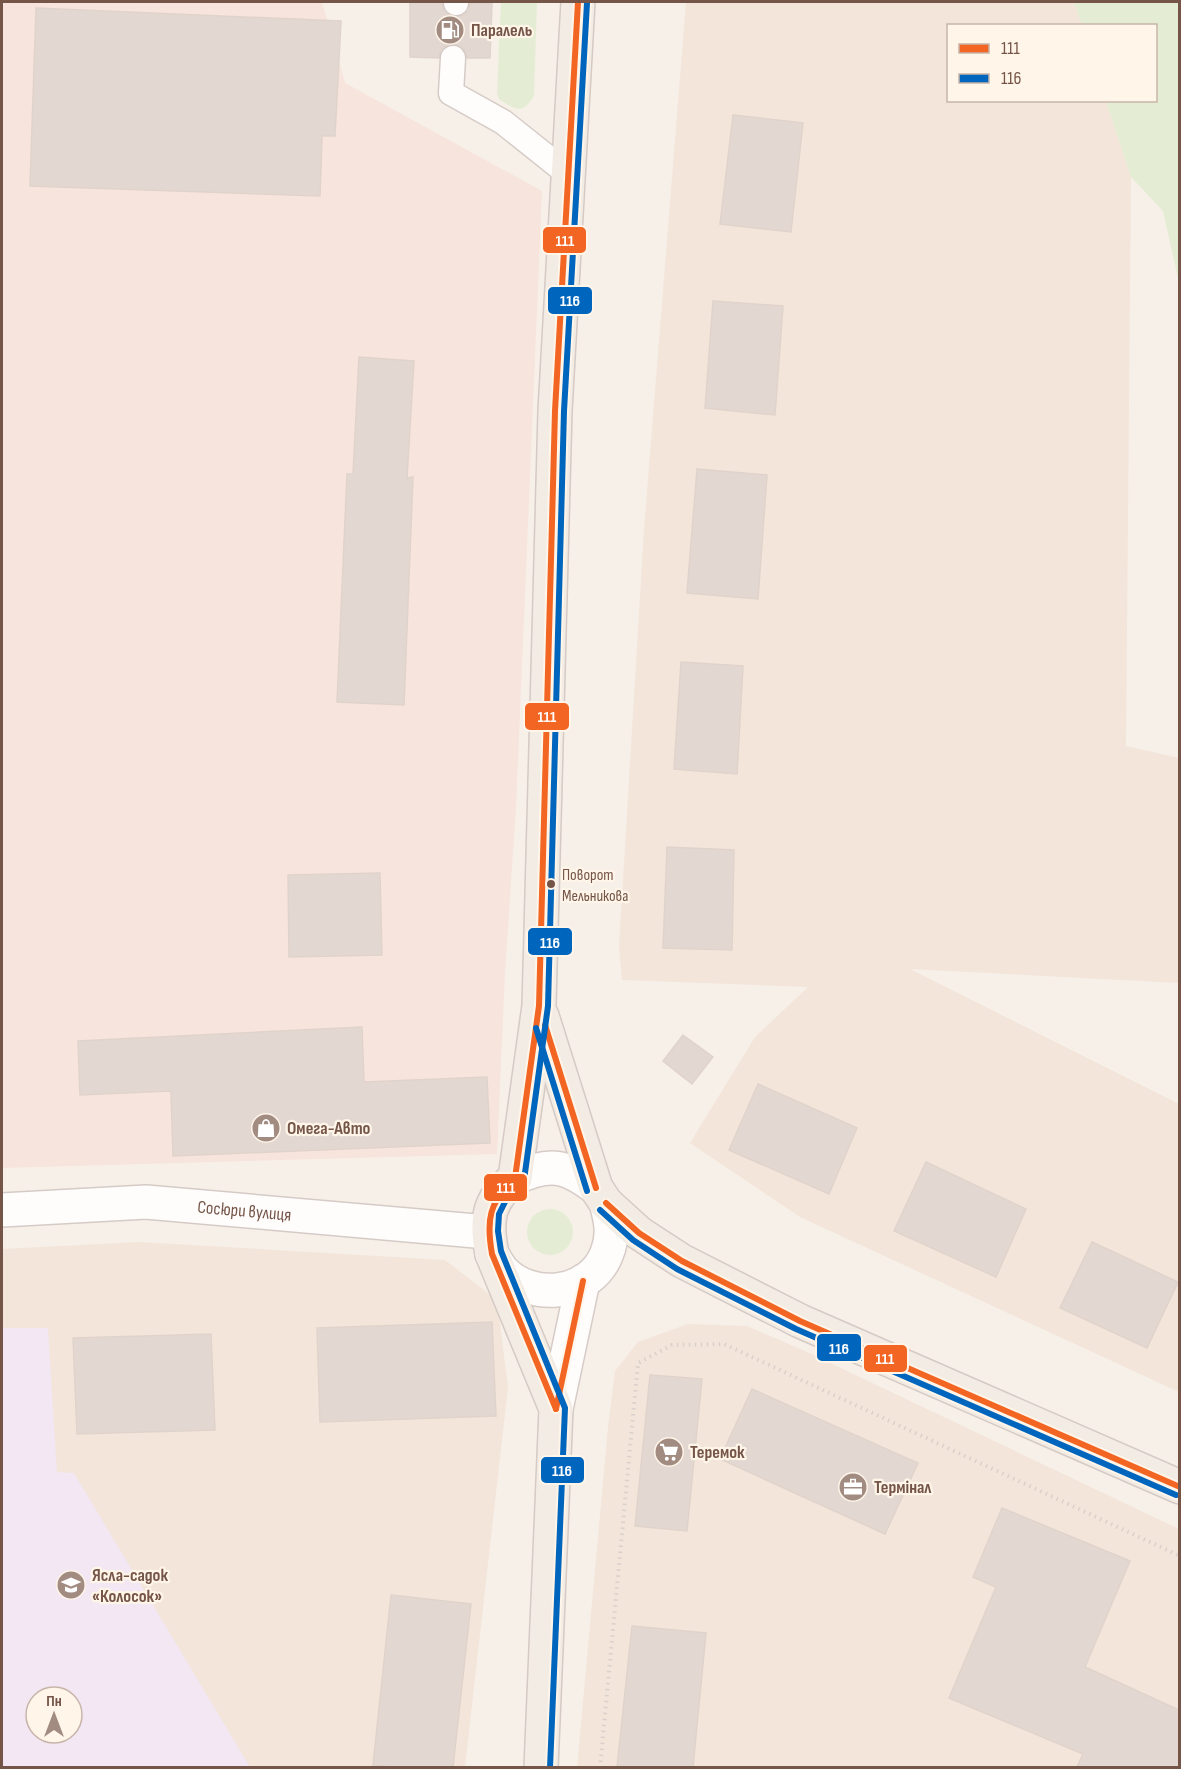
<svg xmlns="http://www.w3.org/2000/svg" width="1181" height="1769" viewBox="0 0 1181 1769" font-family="'Sofia Sans Condensed',sans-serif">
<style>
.residential{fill:#f3e5d9;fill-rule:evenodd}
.commercial{fill:#f7e4dc}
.education{fill:#f2e7f2;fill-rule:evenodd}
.green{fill:#e4edd3}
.building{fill:#e3d8d1;stroke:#e0d3cb;stroke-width:1.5}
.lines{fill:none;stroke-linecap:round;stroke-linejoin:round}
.service-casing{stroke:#d5cbc6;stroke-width:27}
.minor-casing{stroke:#d5cbc6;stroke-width:36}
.secondary-casing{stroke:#d6cbc6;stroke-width:36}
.primary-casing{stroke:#d5cac5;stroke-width:36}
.path{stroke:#dad0cc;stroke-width:4;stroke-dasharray:1.5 4.5;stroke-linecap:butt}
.service{stroke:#fefdfc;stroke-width:24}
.minor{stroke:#fefdfc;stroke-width:33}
.secondary{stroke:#fefdfc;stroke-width:33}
.primary{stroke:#f2ece4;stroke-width:33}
.bus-1-casing{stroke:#fff5e9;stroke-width:10}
.bus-2-casing{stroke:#fff5e9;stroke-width:10}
.bus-1{stroke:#f26522;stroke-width:6}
.bus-2{stroke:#0065bd;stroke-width:6}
.bus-dot{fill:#755548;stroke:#fff5e9;stroke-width:2}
.labels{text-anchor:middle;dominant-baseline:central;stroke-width:4.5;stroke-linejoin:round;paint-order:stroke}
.bus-label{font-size:16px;fill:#755548;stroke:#fff5e9;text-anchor:start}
.poi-label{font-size:18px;font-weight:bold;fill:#755548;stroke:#fff5e9;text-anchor:start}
.street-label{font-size:18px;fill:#755548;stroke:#fff5e9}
.line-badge{stroke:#fff5e9;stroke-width:2}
.badge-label{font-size:16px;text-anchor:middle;font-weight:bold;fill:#fff}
</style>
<rect width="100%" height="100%" fill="#f7f0e9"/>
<!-- residential -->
<g class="residential">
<path d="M686 2H1074L1082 25 948 26V100L1106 101 1131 177 1126 746 1179 758V983L910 969 1179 1104V1392L800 1217 690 1143 755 1037 808 987 622 980 619 947 644 529Z"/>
<path d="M140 1242 445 1260 497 1300 508 1387 465 1767 2 1768V1249ZM36 1697H72V1733H36Z"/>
<path d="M688 1324 747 1326 805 1351 1179 1529V1767L577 1768 608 1427 615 1371 638 1342Z"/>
</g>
<!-- commercial -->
<path class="commercial" d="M2 2H322L345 83 542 191 516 807 505 972 497 1154 2 1168Z"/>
<!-- education -->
<path class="education" d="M2 1328H48L57 1472 74 1473 250 1767H2ZM36 1697H72V1733H36Z"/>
<!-- green -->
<g class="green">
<path d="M501 2H537L534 96C522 115 516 110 499 99L497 93Z"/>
<path d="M1074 2H1179V283L1163 211 1131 177 1106 101 1156 100V26L1082 25Z"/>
<circle cx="550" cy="1232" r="23"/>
</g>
<!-- building -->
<g class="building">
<path d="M410 2H442L444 11 449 16 455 17 464 15 469 10 470 3H492L490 58H467L465 51 461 46 453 44 446 46 441 50 439 58 410 57Z"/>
<path d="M36 8 341 21 335 136H322L320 196 30 186Z"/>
<path d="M733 115 803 123 791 232 720 224Z"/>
<path d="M713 301 783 306 775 415 705 408Z"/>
<path d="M359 357 414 361 407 478 413 477 404 705 337 702 347 474H353Z"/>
<path d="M697 469 767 475 758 599 687 593Z"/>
<path d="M681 662 743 666 737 774 674 769Z"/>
<path d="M667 847 734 850 732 950 663 948Z"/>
<path d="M380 873 382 955 289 957 288 875Z"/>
<path d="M362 1027 364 1082 487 1077 490 1143 173 1156 171 1091 80 1095 78 1041Z"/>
<path d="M683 1035 713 1057 692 1084 663 1061Z"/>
<path d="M758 1084 857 1128 829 1194 729 1150Z"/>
<path d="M926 1162 1026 1209 996 1277 894 1231Z"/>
<path d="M1092 1242 1178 1282 1147 1348 1060 1308Z"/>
<path d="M492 1322 496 1416 320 1422 317 1328Z"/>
<path d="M211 1334 215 1430 77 1434 73 1338Z"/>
<path d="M650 1375 702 1379 687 1531 635 1526Z"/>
<path d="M752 1389 918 1463 885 1534 720 1459Z"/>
<path d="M1002 1508 1130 1561 1085 1667 1179 1710V1767H1077L1083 1754 949 1698 996 1587 973 1577Z"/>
<path d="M391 1595 471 1604 453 1767H392L373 1765Z"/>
<path d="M632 1626 706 1633 693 1767H617Z"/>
</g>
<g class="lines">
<!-- service casing -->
<g class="service-casing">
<g id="service">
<path d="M456 3V2"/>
<path d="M453 58 451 93 503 122 567 173"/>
</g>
</g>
<!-- minor casing -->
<g class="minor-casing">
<g id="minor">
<path id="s1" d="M2 1210 146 1202 487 1232"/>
</g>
</g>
<!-- secondary casing -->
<g class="secondary-casing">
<g id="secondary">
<path d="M515 1178C550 1162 566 1165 596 1188"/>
<path d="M492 1254C495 1259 498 1265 502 1270 531 1302 591 1296 607 1253 614 1236 611 1220 606 1203"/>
<path d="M556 1409 583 1281"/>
</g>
</g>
<!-- primary casing -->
<g class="primary-casing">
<g id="primary">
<path d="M542 1016 596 1188 606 1203 639 1233 682 1261 800 1321 1180 1487"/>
<path d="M541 1768 556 1409 492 1254C485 1220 488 1200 515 1178L539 1006 555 411 578 2"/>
</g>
</g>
<!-- path -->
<path class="path" d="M600 1768 638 1363 672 1345 724 1344 1180 1556"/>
<!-- service -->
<use href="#service" class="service"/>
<!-- minor -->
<use href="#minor" class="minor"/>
<!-- secondary -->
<use href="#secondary" class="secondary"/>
<!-- primary -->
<use href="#primary" class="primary"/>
<!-- bus-1 casing -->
<g class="bus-1-casing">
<g id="bus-1">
<path d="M545 1025 596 1188"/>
<path d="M606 1203 639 1233 682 1261 800 1321 1180 1487"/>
<path d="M556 1409 492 1254C486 1220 489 1202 515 1178L539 1006 555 411 578 2"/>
<path d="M556 1409 583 1281"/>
</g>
</g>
<!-- bus-2 casing -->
<g class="bus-2-casing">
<g id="bus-2">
<path d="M536 1028 587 1191"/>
<path d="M600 1210 633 1240 677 1269 796 1329 1176 1495"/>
<path d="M550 1768 565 1408 501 1251 498 1231 499 1214 506 1200 524 1180 548 1006 564 411 587 3"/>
</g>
</g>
<!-- bus-1 -->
<use href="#bus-1" class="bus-1"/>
<!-- bus-2 -->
<use href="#bus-2" class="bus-2"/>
</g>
<!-- icons -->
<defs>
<g id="fuel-disc" transform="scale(1.5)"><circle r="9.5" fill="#a28b80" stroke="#fff5e9"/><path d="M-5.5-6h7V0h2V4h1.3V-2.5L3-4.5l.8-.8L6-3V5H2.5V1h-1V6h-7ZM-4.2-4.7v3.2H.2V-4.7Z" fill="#fff"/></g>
<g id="shop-disc" transform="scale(1.5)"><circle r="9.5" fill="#a28b80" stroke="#fff5e9"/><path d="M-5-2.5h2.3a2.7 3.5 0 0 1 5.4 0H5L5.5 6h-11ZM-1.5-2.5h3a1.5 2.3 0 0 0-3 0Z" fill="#fff"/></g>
<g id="supermarket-disc" transform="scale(1.5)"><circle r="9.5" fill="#a28b80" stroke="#fff5e9"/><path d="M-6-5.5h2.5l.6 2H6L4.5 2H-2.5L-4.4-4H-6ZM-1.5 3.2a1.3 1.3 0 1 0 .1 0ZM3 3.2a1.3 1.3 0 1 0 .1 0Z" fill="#fff"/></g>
<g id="office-disc" transform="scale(1.5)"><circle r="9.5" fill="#a28b80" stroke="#fff5e9"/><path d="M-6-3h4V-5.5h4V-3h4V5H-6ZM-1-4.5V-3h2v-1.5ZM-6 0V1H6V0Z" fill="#fff"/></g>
<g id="school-disc" transform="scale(1.5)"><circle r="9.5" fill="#a28b80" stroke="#fff5e9"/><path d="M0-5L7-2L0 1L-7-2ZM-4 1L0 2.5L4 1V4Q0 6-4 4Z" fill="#fff"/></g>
</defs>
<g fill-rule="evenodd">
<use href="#fuel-disc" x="450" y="30"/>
<use href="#shop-disc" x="266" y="1128"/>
<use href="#supermarket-disc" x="669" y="1452"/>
<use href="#office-disc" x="853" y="1487"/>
<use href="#school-disc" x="71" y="1585"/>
</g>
<!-- markers -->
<circle class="bus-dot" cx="551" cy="884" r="5"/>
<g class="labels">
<!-- bus labels -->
<g class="bus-label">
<text x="562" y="875">Поворот<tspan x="562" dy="21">Мельникова</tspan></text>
</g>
<!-- poi labels -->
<g class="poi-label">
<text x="471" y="30">Паралель</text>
<text x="287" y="1128">Омега-Авто</text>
<text x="690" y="1452">Теремок</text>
<text x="874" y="1487">Термінал</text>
<text x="92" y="1575">Ясла-садок<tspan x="92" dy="21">«Колосок»</tspan></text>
</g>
<!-- street labels -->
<g class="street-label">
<text stroke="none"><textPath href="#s1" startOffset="243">Сосюри вулиця</textPath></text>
</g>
</g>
<g class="line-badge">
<rect x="542" y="226" width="45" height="28" rx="6" fill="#f26522"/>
<rect x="547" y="286" width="46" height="29" rx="6" fill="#0065bd"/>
<rect x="524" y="702" width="46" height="29" rx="6" fill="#f26522"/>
<rect x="527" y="927" width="46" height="29" rx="6" fill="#0065bd"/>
<rect x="483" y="1173" width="45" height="29" rx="6" fill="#f26522"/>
<rect x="816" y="1333" width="46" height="29" rx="6" fill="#0065bd"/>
<rect x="863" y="1344" width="45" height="29" rx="6" fill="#f26522"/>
<rect x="540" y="1456" width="45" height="28" rx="6" fill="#0065bd"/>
</g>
<g class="badge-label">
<text x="565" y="246">111</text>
<text x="570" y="306">116</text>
<text x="547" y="722">111</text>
<text x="550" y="948">116</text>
<text x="506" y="1193">111</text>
<text x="839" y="1354">116</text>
<text x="885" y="1364">111</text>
<text x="562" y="1476">116</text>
</g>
<!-- border -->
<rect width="1181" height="1769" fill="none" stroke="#755548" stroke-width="6"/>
<!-- legend -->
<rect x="947" y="24" width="210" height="78" fill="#fff5e9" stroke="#c8b5a9" stroke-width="1.5"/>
<rect x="959" y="44" width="30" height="9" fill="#f26522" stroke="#c8b5a9" stroke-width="1.5"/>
<text x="1001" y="54" font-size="18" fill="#755548">111</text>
<rect x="959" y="74" width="30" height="9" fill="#0065bd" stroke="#c8b5a9" stroke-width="1.5"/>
<text x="1001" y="84" font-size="18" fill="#755548">116</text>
<!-- north arrow -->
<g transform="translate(54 1715)"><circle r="28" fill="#fff5e9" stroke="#c8b5a9" stroke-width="1.5"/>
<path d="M0-4.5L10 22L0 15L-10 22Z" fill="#a28b80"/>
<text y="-9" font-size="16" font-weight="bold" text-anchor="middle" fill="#755548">Пн</text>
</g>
</svg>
